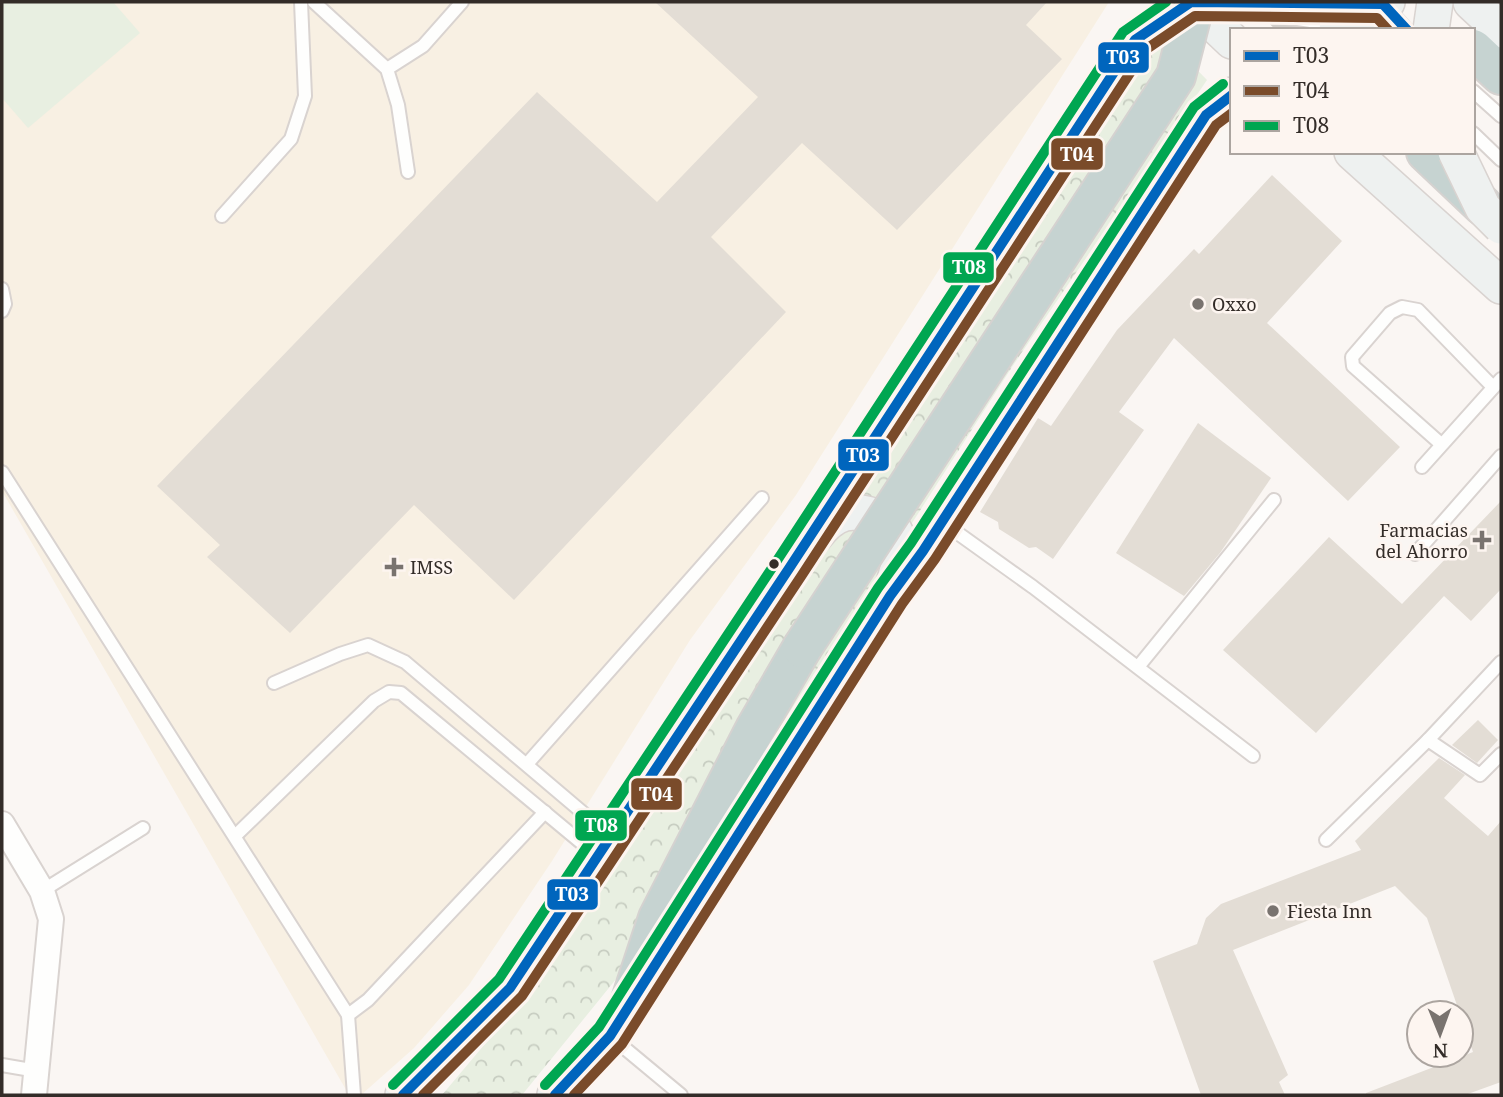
<svg xmlns="http://www.w3.org/2000/svg" width="1503" height="1097" viewBox="0 0 1503 1097" font-family="'Noto Serif',serif">
<style>
.medical{fill:#f8f0e3}
.park{fill:url(#park-crowns)}
.pitch{fill:#e8efe1}
.building{fill:#e3ddd5}
.lines{fill:none;stroke-linecap:round;stroke-linejoin:round}
.highway-tunnel{stroke:#d2ceca;stroke-width:38;stroke-dasharray:38 19;stroke-linecap:butt}
.lane-casing{stroke:#d9d3d0;stroke-width:16}
.street-casing{stroke:#d9d3d0;stroke-width:28}
.secondary-casing{stroke:#d9d3d0;stroke-width:38}
.highway-casing{stroke:#d5d2d0;stroke-width:42}
.lane{stroke:#fefefd;stroke-width:12}
.street{stroke:#fefefd;stroke-width:24}
.secondary{stroke:#eef1f0;stroke-width:35}
.highway{stroke:#c6d3d1;stroke-width:38}
.secondary-bridge-casing{stroke:#d9d3d0;stroke-width:38;stroke-linecap:butt}
.highway-bridge-casing{stroke:#d5d2d0;stroke-width:42;stroke-linecap:butt}
.secondary-bridge{stroke:#eef1f0;stroke-width:35}
.highway-bridge{stroke:#c6d3d1;stroke-width:38}
.bus-1-casing{stroke:#fdf5f0;stroke-width:16}
.bus-2-casing{stroke:#fdf5f0;stroke-width:16}
.bus-3-casing{stroke:#fdf5f0;stroke-width:16}
.bus-1{stroke:#0065bd;stroke-width:10}
.bus-2{stroke:#7a4b2a;stroke-width:10}
.bus-3{stroke:#00a651;stroke-width:10}
.poi-dot{fill:#79736f;stroke:#fdf5f0;stroke-width:2.5}
.bus-dot{fill:#332c28;stroke:#fdf5f0;stroke-width:2.5}
.labels{text-anchor:middle;dominant-baseline:central;stroke-width:5;stroke-linejoin:round;paint-order:stroke}
.poi-label{font-size:18px;fill:#332c28;stroke:#fdf5f0;text-anchor:start}
.line-badge{stroke:#fdf5f0;stroke-width:2.5}
.badge-label{font-size:19px;text-anchor:middle;font-weight:bold;fill:#fff}
</style>
<defs>
<pattern id="park-crowns" width="20" height="18" patternUnits="userSpaceOnUse" patternTransform="scale(1.75)"><rect width="20" height="18" fill="#e8efe1"/><path d="M2 6a3 3 0 1 1 6 0M12 15a3 3 0 1 1 6 0" fill="none" stroke="#c7cdc1"/></pattern>
</defs>
<rect width="100%" height="100%" fill="#faf6f3"/>
<!-- medical -->
<path class="medical" d="M2 2H1109L796 495 690 640 552 861 469 985 414 1048 361 1095H349L2 491Z"/>
<!-- park -->
<path class="park" d="M1164 36 1207 80 1012 367 634 957 522 1095H442L548 969 981 310 1077 147Z"/>
<!-- pitch -->
<path class="pitch" d="M2 2H113L140 33 28 128 2 98Z"/>
<!-- building -->
<g class="building">
<path d="M655 2H1047L1026 25 1062 59 897 230 802 143 711 237 786 312 514 600 414 505 290 633 207 557 220 545 157 486 537 92 657 202 758 97Z"/>
<path d="M1272 175 1342 241 1267 323 1400 447 1348 501 1174 338 1119 412 1144 430 1053 559 1036 547 1029 548 999 529 998 522 980 512 1038 418 1051 426 1117 330 1194 249 1199 254Z"/>
<path d="M1198 423 1271 478 1220 553 1184 596 1116 553Z"/>
<path d="M1501 501V589L1471 621 1444 596 1316 733 1223 650 1329 537 1402 604Z"/>
<path d="M1478 720 1498 740 1477 763 1452 745Z"/>
<path d="M1439 758 1465 775 1444 798 1488 836 1501 821V1082L1465 1095H1366V1093L1473 1052 1427 918 1395 886 1233 950 1288 1075 1279 1082 1285 1095H1201L1153 961 1197 944 1206 918 1221 904 1361 850 1355 841Z"/>
</g>
<g class="lines">
<!-- highway-tunnel -->
<path class="highway-tunnel" d="M1275 2 1302 30"/>
<!-- lane casing -->
<g class="lane-casing">
<g id="lane">
<path d="M314 2 387 69 398 105 408 172"/>
<path d="M1202 2 1365 4"/>
<path d="M1385 5 1407 30"/>
<path d="M1233 9 1336 25"/>
<path d="M387 69 423 46 462 2"/>
<path d="M1473 91 1501 116"/>
<path d="M1473 133 1501 160"/>
<path d="M222 216 291 139 305 96 301 2"/>
<path d="M2 289 5 304 2 311"/>
<path d="M1441 444 1353 366 1352 357 1390 313 1402 307 1418 310 1493 387"/>
<path d="M1422 467 1501 379"/>
<path d="M2 472 348 1015 368 1000 545 812"/>
<path d="M945 524 1033 587 1253 756"/>
<path d="M1415 554 1501 456"/>
<path d="M1138 667 1274 500"/>
<path d="M274 683 340 654 368 645 405 662 608 834"/>
<path d="M1428 740 1480 775 1501 754"/>
<path d="M527 764 762 498"/>
<path d="M235 836 374 701 389 692 401 693 595 854"/>
<path d="M1326 840 1428 740 1501 662"/>
<path d="M42 891 143 828"/>
<path d="M348 1015 354 1095"/>
<path d="M610 1036 681 1095"/>
<path d="M2 1065 37 1071"/>
</g>
</g>
<!-- street casing -->
<g class="street-casing">
<path id="street" d="M2 824 42 891 51 919 34 1095"/>
</g>
<!-- secondary casing -->
<g class="secondary-casing">
<g id="secondary">
<path d="M1191 2 1232 41"/>
<path d="M1471 2 1501 30"/>
<path d="M1337 30 1387 2"/>
<path d="M1352 152 1501 286"/>
<path d="M815 536C822 527 833 516 845 513 862 510 890 518 897 536 905 553 897 573 892 589"/>
<path d="M403 1095 510 988 790 567 1135 40 1191 2"/>
<path d="M555 1095 610 1036 890 596 923 551 1206 115 1232 95"/>
</g>
</g>
<!-- highway casing -->
<g class="highway-casing">
<g id="highway">
<path d="M1473 49 1501 75"/>
<path d="M1426 152 1483 206"/>
<path d="M628 1009 658 918 755 729 802 648"/>
</g>
</g>
<!-- lane -->
<use href="#lane" class="lane"/>
<!-- street -->
<use href="#street" class="street"/>
<!-- secondary -->
<use href="#secondary" class="secondary"/>
<!-- highway -->
<use href="#highway" class="highway"/>
<!-- secondary-bridge casing -->
<g class="secondary-bridge-casing">
<g id="secondary-bridge">
<path d="M1431 30 1435 2"/>
<path d="M1456 152 1483 208 1501 226"/>
</g>
</g>
<!-- highway-bridge casing -->
<g class="highway-bridge-casing">
<path id="highway-bridge" d="M802 648 1176 76 1195 2"/>
</g>
<!-- secondary-bridge -->
<use href="#secondary-bridge" class="secondary-bridge"/>
<!-- highway-bridge -->
<use href="#highway-bridge" class="highway-bridge"/>
<!-- bus-1 casing -->
<g class="bus-1-casing">
<g id="bus-1">
<path d="M403 1095 510 988 790 567 1135 40 1191 2 1383 4 1407 30"/>
<path d="M555 1095 610 1036 890 596 923 551 1206 115 1232 95"/>
</g>
</g>
<!-- bus-2 casing -->
<g class="bus-2-casing">
<g id="bus-2">
<path d="M423 1095 522 996 802 575 1145 50 1195 16 1377 18 1388 30"/>
<path d="M574 1095 622 1044 902 604 935 559 1216 125 1232 113"/>
</g>
</g>
<!-- bus-3 casing -->
<g class="bus-3-casing">
<g id="bus-3">
<path d="M393 1085 499 979 778 559 1123 32 1166 2"/>
<path d="M545 1085 599 1027 878 588 911 543 1194 107 1223 84"/>
</g>
</g>
<!-- bus-1 -->
<use href="#bus-1" class="bus-1"/>
<!-- bus-2 -->
<use href="#bus-2" class="bus-2"/>
<!-- bus-3 -->
<use href="#bus-3" class="bus-3"/>
</g>
<!-- markers -->
<g class="poi-dot">
<circle cx="1198" cy="304" r="7"/>
<path d="M1478.5 529.5h7v7h7v7h-7v7h-7v-7h-7v-7h7z"/>
<path d="M390.5 556.5h7v7h7v7h-7v7h-7v-7h-7v-7h7z"/>
<circle cx="1273" cy="911" r="7"/>
</g>
<circle class="bus-dot" cx="774" cy="564" r="6"/>
<g class="labels">
<!-- poi labels -->
<g class="poi-label">
<text x="1212" y="304">Oxxo</text>
<text x="1468" y="530" text-anchor="end">Farmacias<tspan x="1468" dy="21">del Ahorro</tspan></text>
<text x="410" y="567">IMSS</text>
<text x="1287" y="911">Fiesta Inn</text>
</g>
</g>
<g class="line-badge">
<rect x="1097" y="41" width="53" height="33" rx="7" fill="#0065bd"/>
<rect x="1050" y="137" width="54" height="34" rx="7" fill="#7a4b2a"/>
<rect x="942" y="251" width="53" height="33" rx="7" fill="#00a651"/>
<rect x="837" y="438" width="53" height="34" rx="7" fill="#0065bd"/>
<rect x="630" y="777" width="53" height="34" rx="7" fill="#7a4b2a"/>
<rect x="574" y="809" width="54" height="33" rx="7" fill="#00a651"/>
<rect x="546" y="878" width="53" height="33" rx="7" fill="#0065bd"/>
</g>
<g class="badge-label">
<text x="1123" y="64">T03</text>
<text x="1077" y="161">T04</text>
<text x="969" y="274">T08</text>
<text x="863" y="462">T03</text>
<text x="656" y="801">T04</text>
<text x="601" y="832">T08</text>
<text x="572" y="901">T03</text>
</g>
<!-- border -->
<rect width="1503" height="1097" fill="none" stroke="#332c28" stroke-width="7"/>
<!-- legend -->
<rect x="1230" y="28" width="245" height="126" fill="#fdf5f0" stroke="#aca5a0" stroke-width="2"/>
<rect x="1244" y="51" width="35" height="10" fill="#0065bd" stroke="#aca5a0" stroke-width="2"/>
<text x="1293" y="63" font-size="21" fill="#332c28">T03</text>
<rect x="1244" y="86" width="35" height="10" fill="#7a4b2a" stroke="#aca5a0" stroke-width="2"/>
<text x="1293" y="98" font-size="21" fill="#332c28">T04</text>
<rect x="1244" y="121" width="35" height="10" fill="#00a651" stroke="#aca5a0" stroke-width="2"/>
<text x="1293" y="133" font-size="21" fill="#332c28">T08</text>
<!-- north arrow -->
<g transform="translate(1440 1034) rotate(179)"><circle r="33" fill="#fdf5f0" stroke="#aca5a0" stroke-width="2"/>
<path d="M0-5L12 26L0 18L-12 26Z" fill="#79736f"/>
<text y="-10" font-size="19" font-weight="bold" text-anchor="middle" fill="#332c28">N</text>
</g>
</svg>
